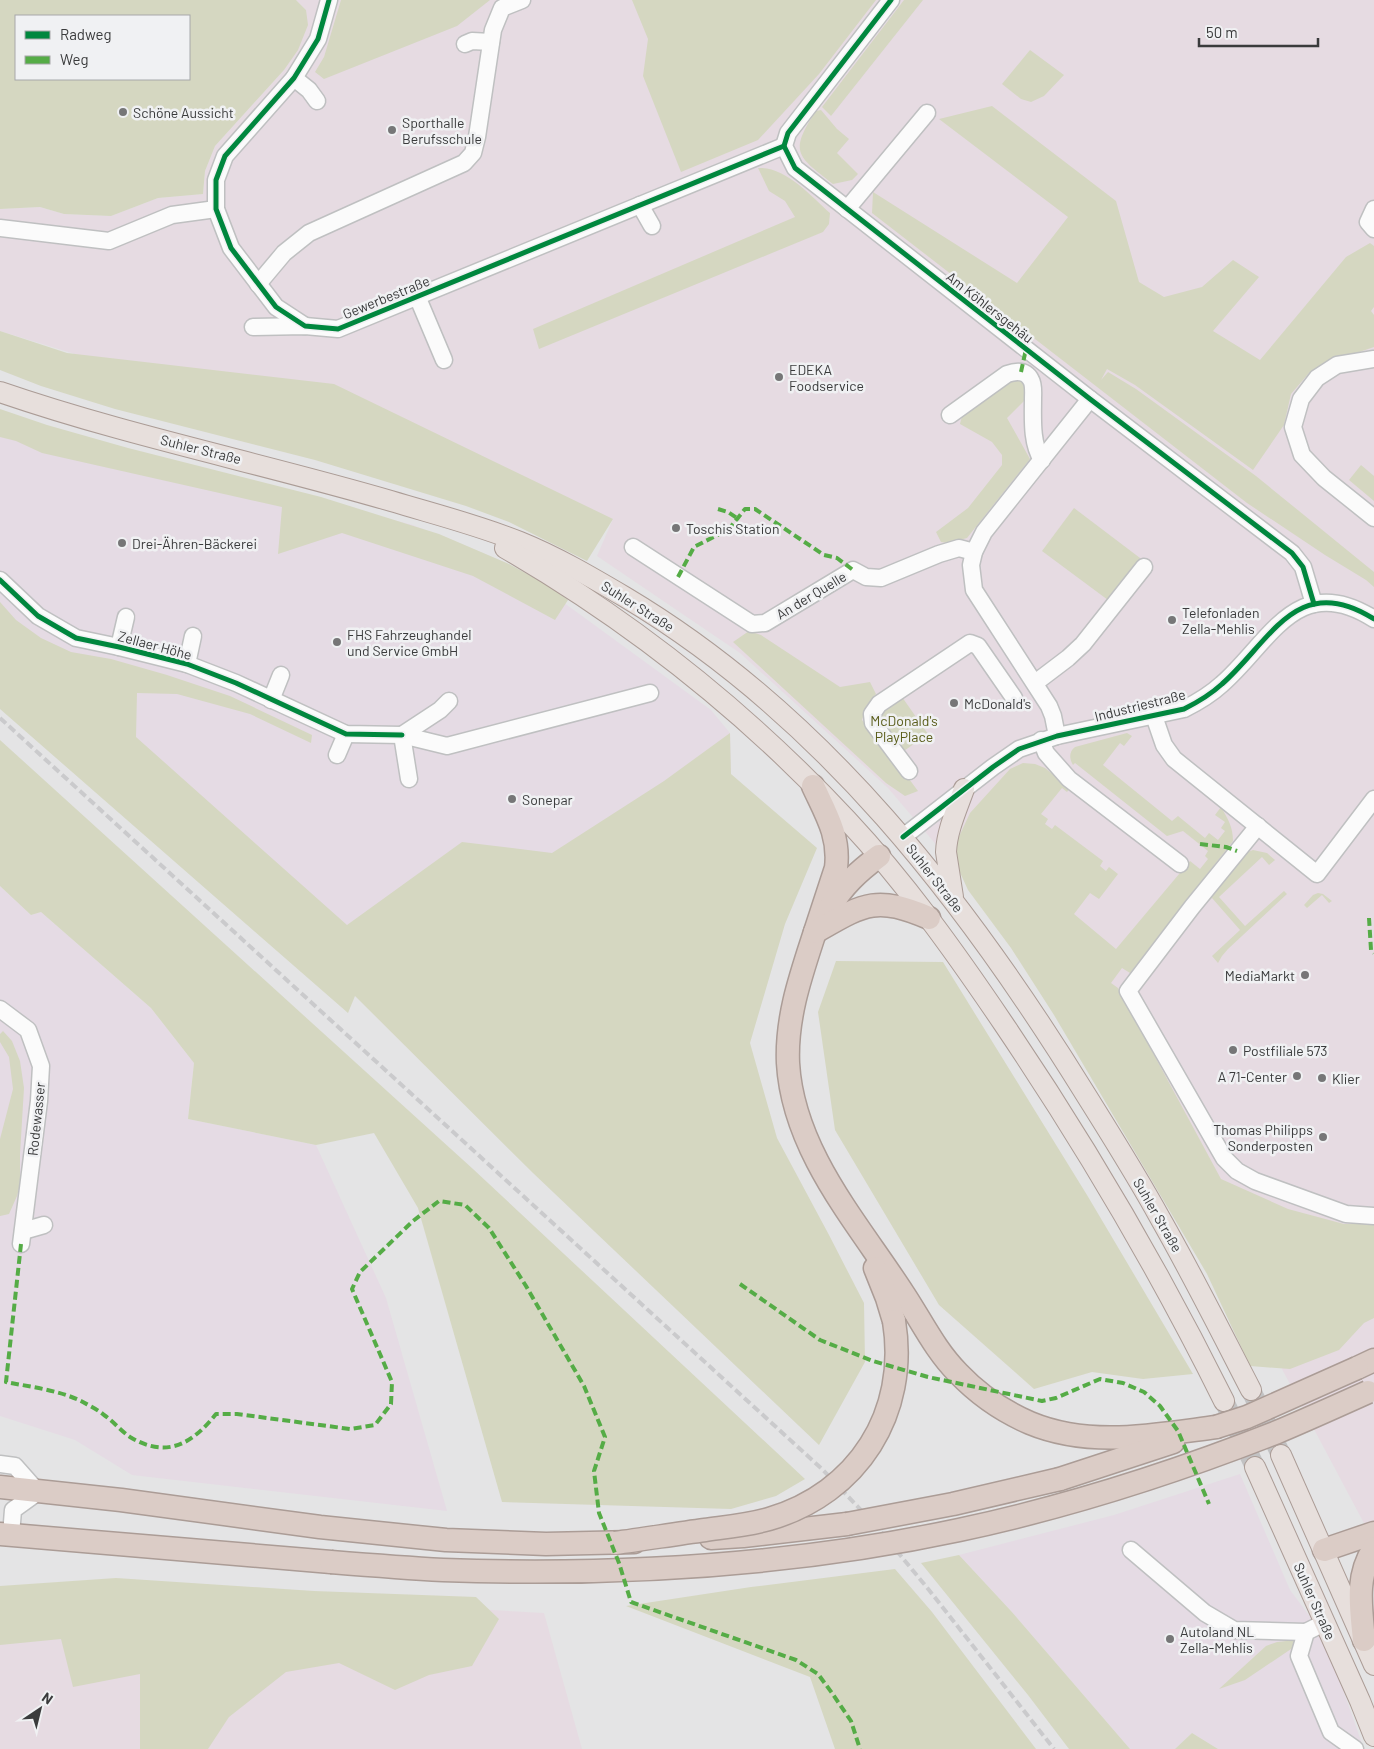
<svg xmlns="http://www.w3.org/2000/svg" width="1374" height="1749" viewBox="0 0 1374 1749" font-family="Barlow,sans-serif">
<style>
.commercial{fill:#e5dbe4}
.industrial{fill:#e6dbe2}
.green{fill:#d5d7c1;fill-rule:evenodd}
.lines{fill:none;stroke-linecap:round;stroke-linejoin:round}
.major-tunnel{stroke:#c2c2c3;stroke-width:20;stroke-dasharray:20 10;stroke-linecap:butt}
.minor-casing{stroke:#bfc0c1;stroke-width:19}
.major-casing{stroke:#ab9c96;stroke-width:22}
.highway-casing{stroke:#ab9c96;stroke-width:25}
.minor{stroke:#fbfbfb;stroke-width:16}
.major{stroke:#e7dfdc;stroke-width:20}
.highway{stroke:#dbccc6;stroke-width:22}
.rail{stroke:#cacacc;stroke-width:4;stroke-dasharray:8 4;stroke-linecap:butt}
.highway-bridge-casing{stroke:#ab9c96;stroke-width:25;stroke-linecap:butt}
.highway-bridge{stroke:#dbccc6;stroke-width:22}
.quiet{stroke:#55ac46;stroke-width:4;stroke-dasharray:8 4;stroke-linecap:butt}
.cycleway-casing{stroke:#f0f1f3;stroke-width:8}
.cycleway{stroke:#00873e;stroke-width:5}
.poi-dot{fill:#767677;stroke:#f0f1f3;stroke-width:2}
.labels{text-anchor:middle;dominant-baseline:central;stroke-width:5;stroke-linejoin:round;paint-order:stroke}
.poi-label{font-size:14px;fill:#3a3b3c;stroke:#f0f1f3;text-anchor:start}
.street-label{font-size:14px;fill:#3a3b3c;stroke:#f0f1f3}
.park-label{font-size:14px;fill:#595c19;stroke:#f0f1f3}
</style>
<rect width="100%" height="100%" fill="#e4e4e5"/>
<!-- commercial -->
<g class="commercial">
<path d="M0 410 80 440 413 525 519 570 711 710 730 733 731 774 355 996 0 622Z"/>
<path d="M0 886 31 915 41 912 151 1008 194 1063 188 1119 316 1145 386 1298 447 1511 132 1475 75 1440 0 1416Z"/>
<path d="M1240 1474 1290 1590 1323 1634 1364 1749H1218L1192 1733 1175 1749H1130L1011 1611 959 1555 1114 1515Z"/>
</g>
<!-- industrial -->
<g class="industrial">
<path d="M296 0H1374V1542L1143 1108 1068 1000 888 788 740 653 597 556 613 519 0 331V209L40 207 64 214 111 216 158 198 203 194 205 171 215 146 284 70 306 10Z"/>
<path d="M0 1587 317 1600 544 1613 582 1749H0Z"/>
</g>
<!-- green -->
<g class="green">
<path d="M0 0H296L306 10 308 25 298 50 284 70 215 146 205 171 203 194 158 198 111 216 64 214 40 207 0 209ZM189 16V79H16V16Z"/>
<path d="M341 0H490L457 26 324 79 315 72 324 57Z"/>
<path d="M632 0H876L819 74 758 140 681 172 643 76 648 39Z"/>
<path d="M904 0H923L831 116 822 107Z"/>
<path d="M1030 50 1064 75 1044 96 1031 102 1021 99 1002 84Z"/>
<path d="M992 106 1116 201 1139 282 1164 297 1202 287 1233 260 1259 277 1213 331 1260 360 1346 257 1370 243 1374 246V307L1371 311 1374 315V347L1327 363 1309 373 1291 394 1284 425 1253 470 1135 385 1107 369 1101 380 1108 372 1136 389 1256 476 1374 572V587L1366 580 1325 555 1247 503 872 213 873 192 1017 283 1068 217 939 119Z"/>
<path d="M821 110 837 129 849 139 837 153 858 174 852 180 833 184C798 156 788 153 816 111Z"/>
<path d="M758 168C785 166 811 196 830 213L829 224 823 232 539 349 533 329 795 217 785 201 769 191Z"/>
<path d="M0 331 67 353 334 384 613 519 587 561 509 522 466 506 315 460 115 409 41 386 0 370Z"/>
<path d="M1017 378 1025 382 1027 398 1007 418 1030 459 967 538 948 543 941 542 936 532 968 508 1002 465V455L992 442 960 424C965 399 997 389 1017 378Z"/>
<path d="M0 409 47 425 128 448 321 497 439 534 509 564 549 586 568 600 555 620 473 576 342 533 278 554 282 507 42 453 16 441 0 437Z"/>
<path d="M1361 465 1374 476V501L1349 480Z"/>
<path d="M1074 508 1140 558 1108 600 1042 551Z"/>
<path d="M0 602 16 620 41 638 71 652 111 659 167 675 230 696 312 735 311 743 250 714 177 694 137 693 136 737 347 925 462 842 552 853 664 781 730 733 731 774 817 848 785 924 750 1043 777 1138 829 1235 864 1303 865 1362 819 1445 533 1173 355 996 348 1013 0 709Z"/>
<path d="M749 631 761 635 840 687 870 682 876 694 867 705 862 720 877 736 918 791 905 796 886 783 733 642Z"/>
<path d="M902 697 928 734 901 753C894 743 873 721 882 711 887 705 896 701 902 697Z"/>
<path d="M1127 733 1132 736 1124 746 1120 743 1103 765 1172 821 1178 816 1205 838 1209 833 1218 840 1225 831 1221 828 1225 822 1215 815 1221 807C1228 819 1233 827 1233 841L1130 973 1122 968 1111 983 1118 988 1221 1179 1288 1209 1344 1224H1374V1318L1364 1323 1339 1350 1290 1369 1250 1366 1207 1274 1054 1015 1011 948 968 890 957 866 955 845 970 813 1010 769 1023 763 1035 764 1045 768 1070 788 1067 792 1062 788 1041 814 1048 819 1045 824 1052 829 1055 825 1103 861 1100 866 1106 871 1109 867 1118 874 1099 899 1090 893 1074 914 1116 949 1190 861 1200 869 1208 859 1205 856 1208 851 1183 831 1167 836 1075 763 1073 765C1069 758 1069 752 1075 747Z"/>
<path d="M0 740 473 1169 805 1479 776 1496 731 1509 502 1502 418 1208 374 1133 316 1145 188 1119 194 1063 151 1008 41 912 31 915 0 886Z"/>
<path d="M1253 850 1267 853 1275 860 1269 865 1262 857 1219 897 1245 926 1284 891 1287 894 1228 949 1222 956 1218 963 1212 956 1240 930 1212 898 1202 907 1245 853Z"/>
<path d="M1318 893 1323 894 1332 901 1329 903 1322 895 1307 908 1304 905 1313 895Z"/>
<path d="M836 961 943 962 1087 1195 1193 1374 1143 1379 1092 1372 1034 1389 939 1305 835 1130 818 1012Z"/>
<path d="M3 1031 12 1041 20 1061 24 1088 20 1154V1185L17 1196 9 1214 0 1216V1139L13 1089 9 1057 0 1042V1034Z"/>
<path d="M959 1555 1011 1611 1130 1749H1069L1028 1695 921 1563Z"/>
<path d="M895 1569 932 1612 1036 1749H835L810 1677 626 1606 751 1587Z"/>
<path d="M116 1578 314 1591 476 1597 499 1619 472 1666 429 1675 395 1690 339 1663 286 1672 229 1717 208 1749H140V1674L73 1687 61 1639 0 1645V1586Z"/>
<path d="M1295 1640 1297 1645 1245 1680 1219 1689 1266 1646 1277 1642Z"/>
<path d="M1192 1733 1218 1749H1175Z"/>
</g>
<g class="lines">
<!-- major-tunnel -->
<g class="major-tunnel">
<path d="M1251 1390 1281 1455"/>
<path d="M1224 1401 1255 1467"/>
</g>
<!-- minor casing -->
<g class="minor-casing">
<g id="minor">
<path d="M891 0 788 133 784 146 795 168 1090 399 1292 553 1303 567 1314 604"/>
<path d="M465 44 472 41 491 42"/>
<path d="M294 78 309 90 317 101"/>
<path d="M640 205 652 226"/>
<path d="M847 209 927 113"/>
<path d="M1374 209 1368 222 1374 229"/>
<path d="M0 228 109 241 172 215 216 209"/>
<path d="M258 284 284 253 309 233 464 163 473 153 477 137 493 30 502 8 522 0"/>
<path d="M417 296 444 360"/>
<path d="M305 326 276 307 231 248 216 209V180L225 156 294 78 318 39 329 0"/>
<path d="M253 327 305 326 338 329 784 146"/>
<path d="M1374 359 1337 365 1317 378 1301 399 1293 427 1302 455 1324 478 1374 518"/>
<path d="M950 415 1007 374C1016 371 1026 370 1031 380 1034 385 1033 393 1033 399 1033 418 1031 443 1042 460"/>
<path d="M633 547 752 624 765 623 853 570 866 577 881 578 939 554 959 548 974 552"/>
<path d="M0 580 38 616 76 638 119 647 187 664 236 683 346 734 402 735 447 746 650 693"/>
<path d="M119 647 126 617"/>
<path d="M187 664 193 636"/>
<path d="M1035 683 1068 658 1083 644 1144 567"/>
<path d="M271 700 281 675"/>
<path d="M1154 716 1164 745 1174 759 1317 874 1374 799"/>
<path d="M402 735 440 710 449 701"/>
<path d="M402 735 409 779"/>
<path d="M1057 736 1053 716 1049 706 974 590 971 565 974 552 984 532 1090 399"/>
<path d="M1041 740 1046 753 1069 779 1180 864"/>
<path d="M337 755 346 734"/>
<path d="M909 771 873 723 872 714 879 704 970 643 978 646 1014 698"/>
<path d="M1258 826 1192 907 1128 991 1224 1158 1237 1171 1255 1181 1346 1214 1374 1216"/>
<path d="M903 837 993 767 1019 749 1057 736 1184 709C1198 702 1210 695 1222 684 1270 642 1297 570 1374 619"/>
<path d="M0 1009 28 1030 41 1066 39 1101 21 1244"/>
<path d="M23 1231 44 1225"/>
<path d="M0 1464 15 1466 38 1492 13 1510 11 1535"/>
<path d="M1131 1550 1205 1613 1234 1630 1306 1632"/>
<path d="M1316 1627 1306 1632 1299 1656 1331 1732 1355 1749"/>
</g>
</g>
<!-- major casing -->
<g class="major-casing">
<g id="major">
<path d="M0 392C128 436 261 463 391 501 434 514 478 525 520 542 557 557 591 577 625 597 823 715 966 901 1086 1095 1111 1135 1137 1176 1160 1218 1192 1274 1221 1332 1251 1390"/>
<path d="M505 548C631 621 748 714 847 820 905 882 955 952 1003 1023 1085 1144 1159 1270 1224 1401"/>
<path d="M953 897 946 852C947 830 957 809 964 789"/>
<path d="M1281 1455 1374 1665"/>
<path d="M1255 1467 1360 1701 1374 1736"/>
</g>
</g>
<!-- highway casing -->
<g class="highway-casing">
<g id="highway">
<path d="M813 786C826 814 840 836 836 868 829 889 822 911 815 932 801 975 786 1017 788 1063 793 1151 857 1222 903 1293 921 1320 935 1350 958 1373 978 1394 1002 1411 1030 1423 1090 1448 1154 1435 1216 1427"/>
<path d="M830 908C842 886 859 871 879 856"/>
<path d="M815 932C864 904 875 895 929 918"/>
<path d="M875 1268 887 1298 894 1321"/>
<path d="M1357 1368 1374 1360"/>
<path d="M1060 1479 1173 1442"/>
<path d="M0 1487 121 1500 320 1527 446 1540 546 1544 634 1542"/>
<path d="M0 1534 331 1562"/>
<path d="M711 1538 743 1536 847 1524"/>
<path d="M1324 1550 1374 1533"/>
<path d="M1364 1640C1361 1608 1355 1577 1374 1548"/>
</g>
</g>
<!-- minor -->
<use href="#minor" class="minor"/>
<!-- major -->
<use href="#major" class="major"/>
<!-- highway -->
<use href="#highway" class="highway"/>
<!-- rail -->
<path class="rail" d="M0 718 822 1469 877 1527 929 1590 1054 1749"/>
<!-- highway-bridge casing -->
<g class="highway-bridge-casing">
<g id="highway-bridge">
<path d="M1216 1427 1247 1417 1357 1368"/>
<path d="M847 1524 953 1504 1060 1479"/>
<path d="M615 1543C645 1539 675 1534 705 1530 726 1527 748 1525 769 1519 858 1493 909 1413 894 1321"/>
<path d="M331 1562C368 1565 406 1568 443 1570 615 1576 790 1566 959 1530 1067 1507 1173 1473 1275 1433 1306 1420 1337 1406 1368 1392"/>
</g>
</g>
<!-- highway-bridge -->
<use href="#highway-bridge" class="highway-bridge"/>
<!-- quiet -->
<g class="quiet">
<path d="M1021 372 1026 349"/>
<path d="M718 509 728 512 737 518"/>
<path d="M678 577 694 547 729 529 745 509H755L824 555 837 558 853 570"/>
<path d="M1200 844 1226 847 1237 851"/>
<path d="M1369 918 1371 950 1374 953"/>
<path d="M21 1244 6 1382C31 1387 58 1390 81 1401 88 1405 97 1409 104 1415 113 1421 121 1431 130 1437 167 1459 192 1444 216 1414H237L350 1429 375 1425 391 1404 392 1382 352 1289 360 1272 413 1221 439 1201 465 1205 489 1228 526 1286 584 1386 605 1437 594 1471 599 1513 619 1563 631 1602 796 1660 818 1674 832 1693 851 1721 860 1749"/>
<path d="M740 1284 820 1340 873 1361 928 1377 1042 1401 1056 1398 1100 1379 1123 1383 1144 1392 1160 1406 1178 1431 1209 1504"/>
</g>
<!-- cycleway casing -->
<g class="cycleway-casing">
<g id="cycleway">
<path d="M329 0 318 39 294 78 225 156 216 180V209L231 248 276 307 305 326 338 329 784 146"/>
<path d="M891 0 788 133 784 146 795 168 1090 399 1292 553 1303 567 1314 604"/>
<path d="M0 580 38 616 76 638 119 647 187 664 236 683 346 734 402 735"/>
<path d="M903 837 993 767 1019 749 1057 736 1184 709C1198 702 1210 695 1222 684 1270 642 1297 570 1374 619"/>
</g>
</g>
<!-- cycleway -->
<use href="#cycleway" class="cycleway"/>
</g>
<!-- markers -->
<g class="poi-dot">
<circle cx="123" cy="112" r="5"/>
<circle cx="392" cy="130" r="5"/>
<circle cx="779" cy="377" r="5"/>
<circle cx="676" cy="528" r="5"/>
<circle cx="122" cy="543" r="5"/>
<circle cx="1172" cy="620" r="5"/>
<circle cx="337" cy="642" r="5"/>
<circle cx="954" cy="703" r="5"/>
<circle cx="512" cy="799" r="5"/>
<circle cx="1305" cy="975" r="5"/>
<circle cx="1233" cy="1050" r="5"/>
<circle cx="1297" cy="1076" r="5"/>
<circle cx="1322" cy="1078" r="5"/>
<circle cx="1323" cy="1137" r="5"/>
<circle cx="1170" cy="1639" r="5"/>
</g>
<g class="labels">
<!-- poi labels -->
<g class="poi-label">
<text x="133" y="112">Schöne Aussicht</text>
<text x="402" y="122">Sporthalle<tspan x="402" dy="16">Berufsschule</tspan></text>
<text x="789" y="369">EDEKA<tspan x="789" dy="16">Foodservice</tspan></text>
<text x="686" y="528">Toschis Station</text>
<text x="132" y="543">Drei-Ähren-Bäckerei</text>
<text x="1182" y="612">Telefonladen<tspan x="1182" dy="16">Zella-Mehlis</tspan></text>
<text x="347" y="634">FHS Fahrzeughandel<tspan x="347" dy="16">und Service GmbH</tspan></text>
<text x="964" y="703">McDonald's</text>
<text x="522" y="799">Sonepar</text>
<text x="1295" y="975" text-anchor="end">MediaMarkt</text>
<text x="1243" y="1050">Postfiliale 573</text>
<text x="1287" y="1076" text-anchor="end">A 71-Center</text>
<text x="1332" y="1078">Klier</text>
<text x="1313" y="1129" text-anchor="end">Thomas Philipps<tspan x="1313" dy="16">Sonderposten</tspan></text>
<text x="1180" y="1631">Autoland NL<tspan x="1180" dy="16">Zella-Mehlis</tspan></text>
</g>
<!-- street labels -->
<g class="street-label">
<text transform="translate(386 297) rotate(-22)">Gewerbestraße</text>
<text transform="translate(990 307) rotate(38)">Am Köhlersgehäu</text>
<text transform="translate(201 449) rotate(14)">Suhler Straße</text>
<text transform="translate(811 595) rotate(-31)">An der Quelle</text>
<text transform="translate(638 606) rotate(32)">Suhler Straße</text>
<text transform="translate(155 645) rotate(15)">Zellaer Höhe</text>
<text transform="translate(1140 705) rotate(-14)">Industriestraße</text>
<text transform="translate(935 878) rotate(52)">Suhler Straße</text>
<text transform="translate(36 1119) rotate(-84)">Rodewasser</text>
<text transform="translate(1158 1215) rotate(60)">Suhler Straße</text>
<text transform="translate(1315 1601) rotate(66)">Suhler Straße</text>
</g>
<!-- park labels -->
<g class="park-label">
<text x="904" y="720">McDonald's<tspan x="904" dy="16">PlayPlace</tspan></text>
</g>
</g>
<!-- legend -->
<rect x="15" y="15" width="175" height="65" fill="#f0f1f3" stroke="#a7a8aa"/>
<rect x="25" y="31" width="25" height="8" fill="#00873e" stroke="#a7a8aa"/>
<text x="60" y="40" font-size="15" fill="#3a3b3c">Radweg</text>
<rect x="25" y="56" width="25" height="8" fill="#55ac46" stroke="#a7a8aa"/>
<text x="60" y="65" font-size="15" fill="#3a3b3c">Weg</text>
<!-- north arrow -->
<g transform="translate(40 1709) rotate(35)" stroke="#f0f1f3" stroke-width="4" paint-order="stroke">
<path d="M0-4L9 19L0 12L-9 19Z" fill="#3a3b3c"/>
<text y="-8" font-size="14" font-weight="bold" text-anchor="middle" fill="#3a3b3c">N</text>
</g>
<!-- scale -->
<path d="M1199 38v8h119v-8" fill="none" stroke="#3a3b3c" stroke-width="2.5"/>
<text x="1206" y="38" font-size="15" fill="#3a3b3c" stroke="#f0f1f3" stroke-width="4" paint-order="stroke">50 m</text>
</svg>
